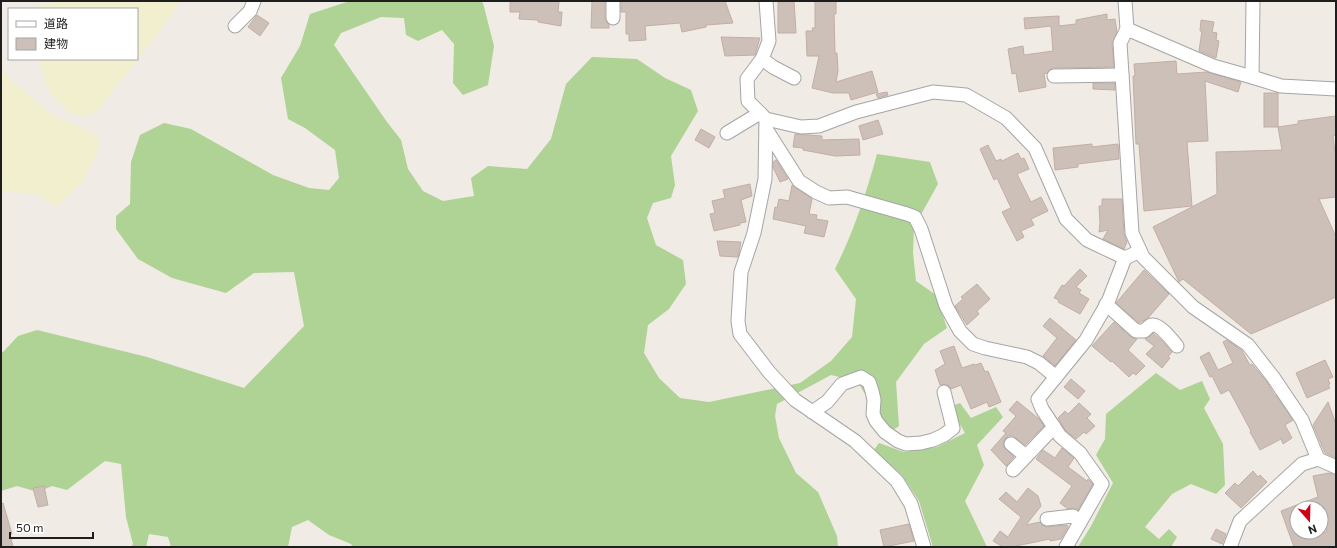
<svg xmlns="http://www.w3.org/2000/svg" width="1337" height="548" viewBox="0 0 1337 548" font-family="Commissioner,'Noto Sans JP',sans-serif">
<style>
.farmland{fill:#f1efcd}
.forest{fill:#aed394}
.building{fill:#cdc0b9;stroke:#c3aea4;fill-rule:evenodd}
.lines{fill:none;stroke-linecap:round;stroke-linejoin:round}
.minor-casing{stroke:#a5a5a5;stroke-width:15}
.minor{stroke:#fff;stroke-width:13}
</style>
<rect width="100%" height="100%" fill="#f0ebe4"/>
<!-- farmland -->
<g class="farmland">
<path d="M58 1H180L161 29 97 111 84 117 69 113 49 92 38 59H137V9H28Z"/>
<path d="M1 69 14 83 53 115 97 135 100 145 84 180 57 206 38 195 1 190Z"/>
</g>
<!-- forest -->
<g class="forest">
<path d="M350 1H480L483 3 494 46 488 85 463 95 453 83 454 44 442 30 418 41 406 35 404 18 381 17 341 33 334 45 387 122 401 140 408 169 423 191 443 201 474 196 471 178 488 166 527 169 551 139 566 84 592 57 637 59 665 78 691 90 698 111 671 156 675 185 671 198 653 203 647 218 656 245 683 260 686 284 669 309 648 325 644 353 659 378 680 398 709 402 800 383 831 361 852 337 856 299 835 269C854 231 866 194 877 154L930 162 938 184 914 227 913 253 916 281 936 295 947 328 924 344 896 382 899 426 889 433 857 381 831 375 777 404 775 416 779 438 796 473 818 492 837 536 838 547H353L351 544 329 535 308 520 292 527 288 547H171L168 537 149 534 146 547H131L133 544 126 517 121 464 105 461 67 490 52 486 38 492 17 486 1 491V352H3L18 336 37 330 147 357 244 388 304 326 294 272 254 273 226 293 172 278 138 259 116 229V216L130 204 131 162 140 135 164 123 191 129 273 175 309 188 329 190 339 178 335 150 305 128 288 119 281 78 300 46 310 14Z"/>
<path d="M1156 373 1180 390 1202 381 1210 399 1204 408 1223 444 1225 485 1216 494 1191 484 1172 494 1145 527 1159 539 1169 529 1177 537 1171 547H1078L1091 526 1113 483 1096 455 1105 439 1106 414Z"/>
<path d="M960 403 971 418 996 407 1003 417 977 445 984 465 965 501 987 547H933L919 501 902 475 874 450 879 443 904 452 937 447 965 433 950 407Z"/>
</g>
<!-- building -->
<g class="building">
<path d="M510 1H559L558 12H562L561 26 538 22V20L519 19 520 12H510Z"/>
<path d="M592 1H605V18L609 25V28H591Z"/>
<path d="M621 1H725L733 23 706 25V27L682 32 680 23 645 26 646 40 629 41V34H626V12H621Z"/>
<path d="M794 1 796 33H778V2Z"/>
<path d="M815 1H836V14H834L835 53H837L838 71 836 82 872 71 878 92 851 100 849 93H833L812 88 819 56H807L806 31H813L812 28H815Z"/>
<path d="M1107 14V20L1115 19 1117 32 1112 44 1114 67 1053 68 1050 69 1047 73 1044 74 1046 87 1019 92 1016 73 1012 74 1008 49 1023 46 1024 55 1053 51 1051 26 1025 29 1024 18 1059 16V26L1076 24V20Z"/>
<path d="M257 15 269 23 260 36 248 27Z"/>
<path d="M1201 20 1214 22 1212 32 1217 33 1216 40 1219 41 1216 58 1199 51 1202 31H1200Z"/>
<path d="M721 37 760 38 755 55 725 56Z"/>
<path d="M1176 61 1177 74 1207 72 1241 82 1238 92 1205 81 1208 141 1187 142 1192 206 1144 211 1139 144H1136L1133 76H1135L1134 64Z"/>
<path d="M1093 83H1115V90L1093 89Z"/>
<path d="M887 92 888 95 878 98 876 94Z"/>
<rect x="1264" y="93" width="14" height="34"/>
<path d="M1336 116V135L1333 136 1336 160V197L1319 199 1336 237V297L1251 334 1183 279 1179 282 1153 227 1217 194 1216 152 1282 150 1278 127 1298 124V121Z"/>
<path d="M878 120 883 134 863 140 859 126Z"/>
<path d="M701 129 715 137 709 148 695 140Z"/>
<path d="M795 134 822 136V140L859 139 860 155 835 156 803 150V148L793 147Z"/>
<path d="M1092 144V147L1118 144 1119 159 1078 164V167L1055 170 1053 148Z"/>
<path d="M988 145 996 161 1001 159 1002 161 1018 153 1021 159 1024 158 1029 169 1017 174 1031 202 1041 197 1048 211 1031 219 1034 225 1021 231 1024 237 1017 241 1002 212 1011 208 997 178 994 180 980 149Z"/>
<path d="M776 160 788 179 780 182 773 167V162Z"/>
<path d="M750 184 752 196 741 200 746 222 740 223V225L714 231 710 214 715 213 712 201 725 198 723 190Z"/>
<path d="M792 185 812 199 809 214 817 215 816 219 828 221 824 237 804 233 806 226 773 219 775 207 777 208 779 199 789 201Z"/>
<path d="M1102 199H1122L1124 234 1127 242 1124 249 1103 239 1108 230 1099 232 1100 223 1099 206H1102Z"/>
<path d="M717 241 741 242 738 257 720 256Z"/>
<path d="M1080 269 1087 276 1076 287 1081 290 1079 293 1089 299 1080 314 1058 302 1059 300 1054 298 1062 285 1064 286Z"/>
<path d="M1144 270 1169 294 1148 318 1139 323 1116 303Z"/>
<path d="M977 284 990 299 977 311 979 314 967 325 955 306 963 299 961 297Z"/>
<path d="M1050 318 1076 340 1055 366 1043 356 1057 338 1043 326Z"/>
<path d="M1114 322 1131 337 1137 339 1128 350 1145 366 1136 375 1133 373 1129 377 1112 361 1111 362 1092 346Z"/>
<path d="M1153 333 1160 339 1172 352 1168 357 1170 358 1162 368 1146 354 1154 346 1145 339Z"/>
<path d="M1227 340 1242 351 1250 365 1252 364 1267 382 1275 396 1276 395 1293 420 1285 425 1292 438 1283 444 1281 439 1260 450 1250 432 1251 431 1229 390 1221 394 1212 376 1210 377 1200 357 1209 352 1218 370 1233 363 1223 342Z"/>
<path d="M954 346 962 368 974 364 975 365 981 363 985 372 988 371 1001 402 989 407 987 402 971 409 961 385 951 389 947 384 940 385 935 370 945 364 940 351Z"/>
<path d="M1325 360 1333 377 1328 379 1330 384 1328 385 1330 388 1307 398 1296 373Z"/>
<path d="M1071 379 1085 391 1078 399 1064 387Z"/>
<path d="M1017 401 1039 419 1044 426 1025 445 1013 436H1008L1005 439 1003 443 1004 447 1014 457 1006 466 991 450 1006 433 1003 431 1016 416 1009 410Z"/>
<path d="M1328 402 1336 424V458L1325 453 1313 425Z"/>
<path d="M1079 403 1091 414 1087 418 1095 426 1086 434 1084 432 1076 439 1066 431 1058 418 1065 411 1068 414Z"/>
<path d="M1062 448 1074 458 1068 467 1087 481 1088 479 1093 484 1078 510 1075 508 1068 509 1060 503 1072 486 1036 459 1043 450 1055 458Z"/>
<path d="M1253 471 1258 477 1260 475 1267 482 1241 508 1225 493 1235 483 1238 486Z"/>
<path d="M1329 473 1336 475V547H1294L1281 511 1318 497 1313 476ZM1297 508H1321L1327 532H1297Z"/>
<path d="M44 486 48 505 38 507 33 488Z"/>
<path d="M1028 488 1038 496 1041 506 1026 525 1040 522 1045 527 1067 525 1068 527 1061 539 1050 541V539L1011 547H1003L993 541 1000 531 1008 537 1021 517 999 499 1006 492 1017 502Z"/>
<path d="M3 503 12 534H10L13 547H1V504Z"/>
<path d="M909 524 914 541 884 547 880 530Z"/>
<path d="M1216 529 1226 534 1222 544 1211 539Z"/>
</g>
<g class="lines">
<!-- minor casing -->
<g class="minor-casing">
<g id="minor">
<path d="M766 1 769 41 762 59 747 79 748 101 766 119 801 127 819 126 856 112 933 92 966 95 1006 118 1035 148 1066 219 1087 240 1125 258 1140 251"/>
<path d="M1125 1 1127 29 1120 43 1132 233 1143 257 1193 307 1248 345 1273 377 1302 420 1318 459 1336 467"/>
<path d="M613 18V1"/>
<path d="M235 26 250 11 254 1"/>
<path d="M1127 29 1213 66 1252 77 1281 86 1336 89"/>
<path d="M762 59 773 67 794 78"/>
<path d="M1054 76 1122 75"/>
<path d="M1252 77 1253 1"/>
<path d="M766 119 765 179 754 233 741 272 738 321 740 334 769 372 795 400 855 441 897 481 911 504 924 547"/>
<path d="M766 129 799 181 816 192 829 198 847 197 907 214 915 217 921 229 946 306 960 331 973 344 985 348 1027 357 1039 363 1056 377"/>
<path d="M727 133 760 113"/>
<path d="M1106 304 1136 331H1144C1147 329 1149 325 1152 325 1160 324 1172 340 1177 346"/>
<path d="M812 412 827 402 842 384 861 377 869 382 872 391 874 400 873 414 876 421 885 432 898 441 906 444 921 443 933 440 944 435 953 428 944 392"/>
<path d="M1011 444 1026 456"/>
<path d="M1013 470 1054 427"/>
<path d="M1047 519 1073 516 1080 522"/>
<path d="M1066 547 1102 484 1080 453 1060 436 1042 409 1038 399 1086 340 1108 302 1125 258"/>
<path d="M1230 547 1240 521 1302 464 1318 459"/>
</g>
</g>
<!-- minor -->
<use href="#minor" class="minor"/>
</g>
<!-- border -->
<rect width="1337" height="548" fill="none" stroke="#1e1e1e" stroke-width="4"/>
<!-- legend -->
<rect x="8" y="8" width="130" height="52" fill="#ffffff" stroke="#a5a5a5"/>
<rect x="16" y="21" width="20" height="6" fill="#ffffff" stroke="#a5a5a5"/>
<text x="44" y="28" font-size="12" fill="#1e1e1e">道路</text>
<rect x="16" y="38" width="20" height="12" fill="#cdc0b9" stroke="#a5a5a5"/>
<text x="44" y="48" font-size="12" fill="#1e1e1e">建物</text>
<!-- north arrow -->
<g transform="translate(1309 520) rotate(160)"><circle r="19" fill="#ffffff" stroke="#a5a5a5"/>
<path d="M0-3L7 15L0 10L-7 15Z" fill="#cd0018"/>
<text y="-6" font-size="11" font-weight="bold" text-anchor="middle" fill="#1e1e1e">N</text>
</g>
<!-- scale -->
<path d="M10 532v6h83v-6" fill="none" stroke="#1e1e1e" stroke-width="2"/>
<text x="16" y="532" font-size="12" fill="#1e1e1e" stroke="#ffffff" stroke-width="3" paint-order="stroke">50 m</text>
</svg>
